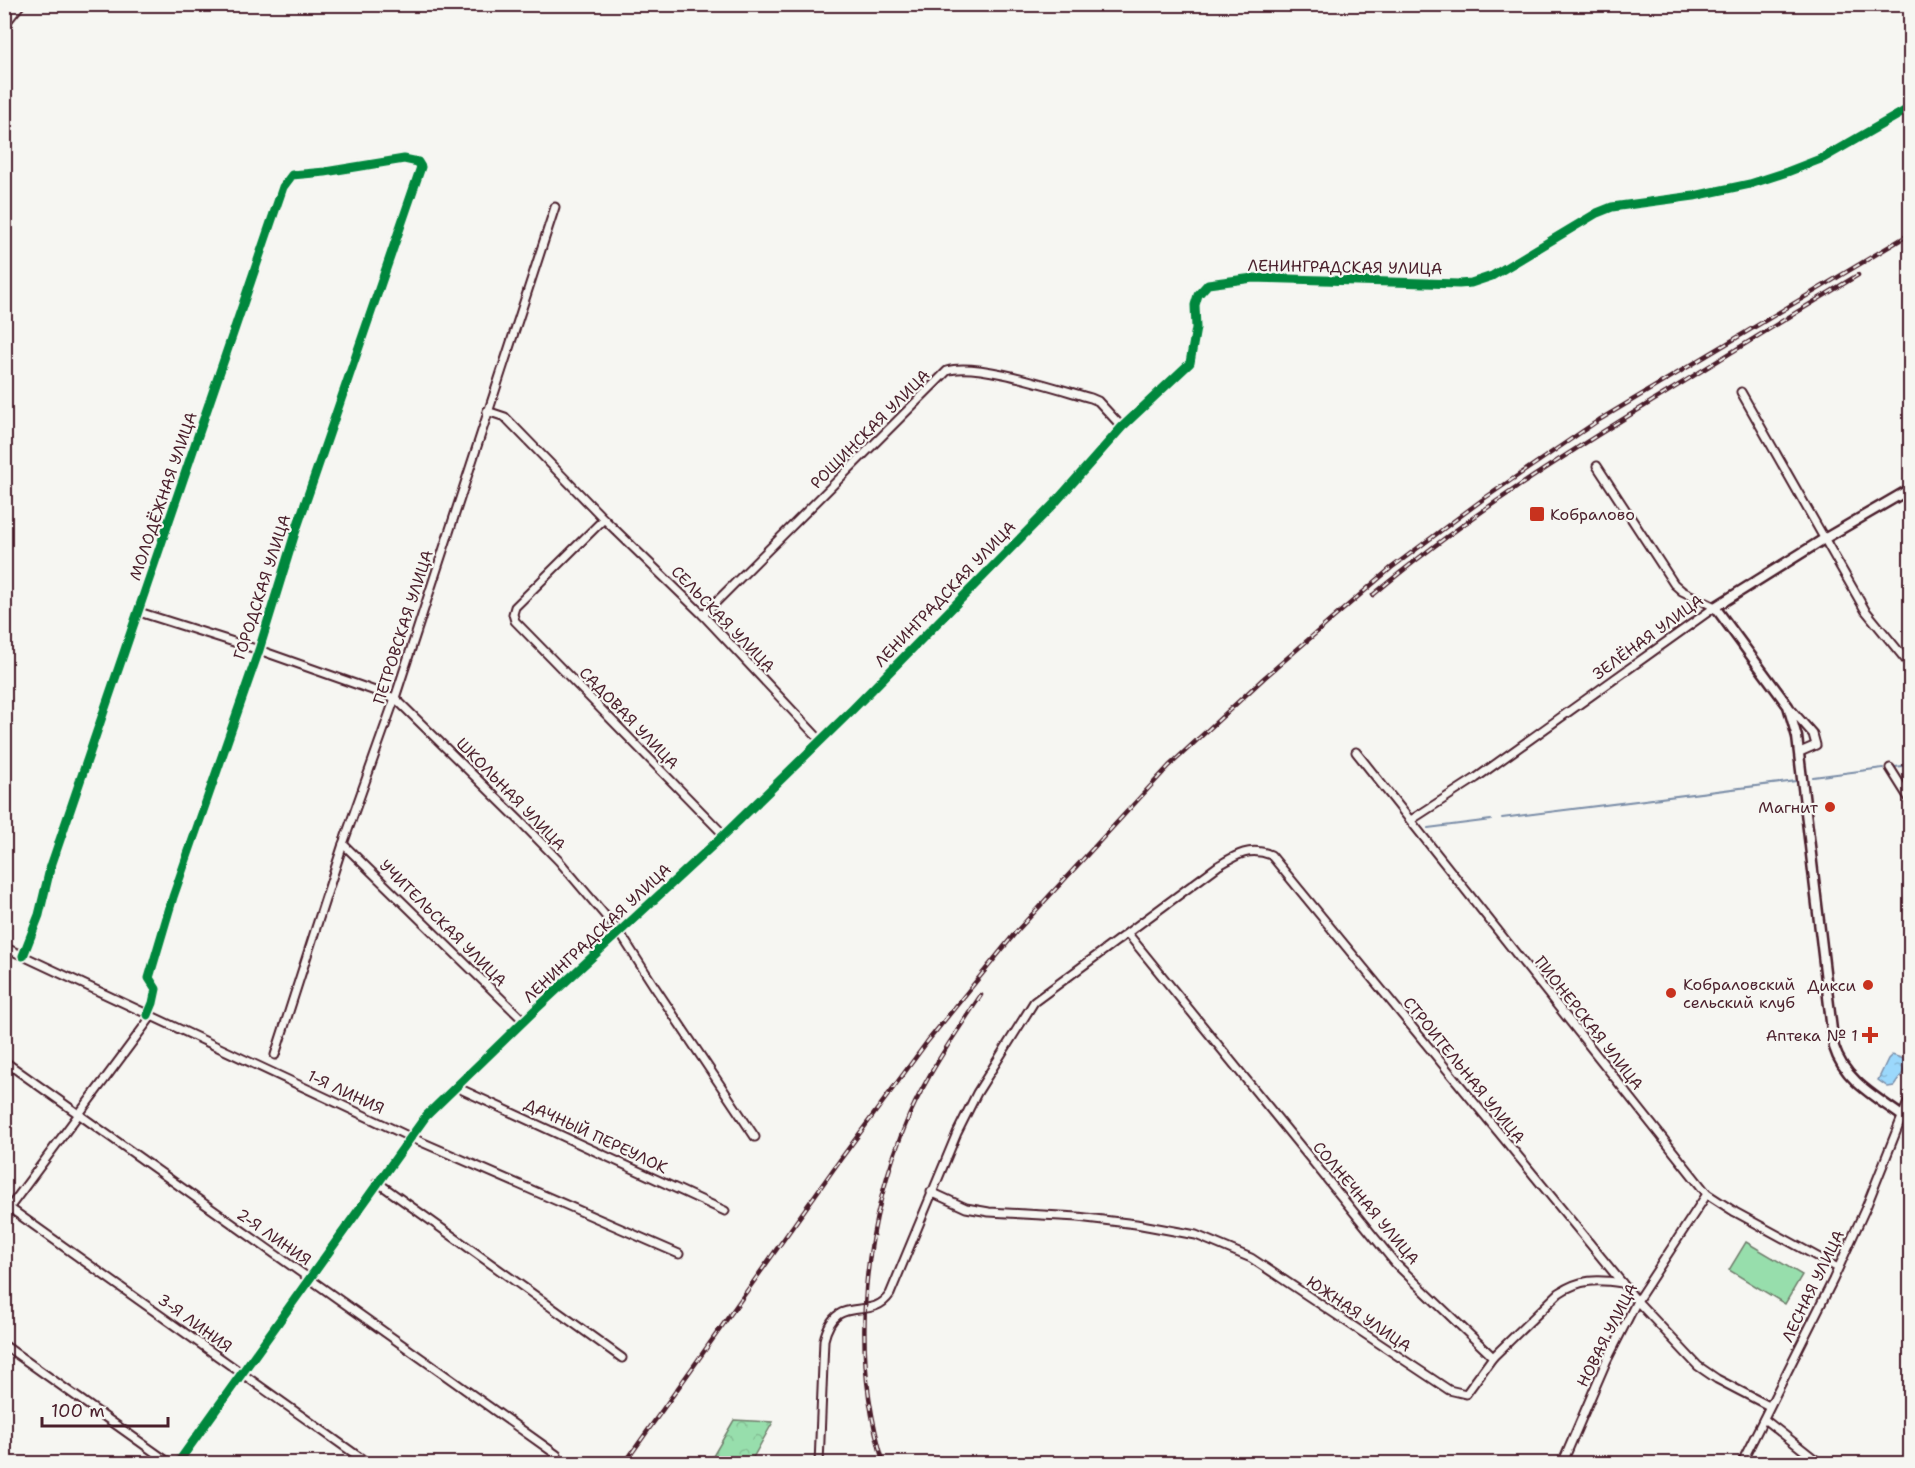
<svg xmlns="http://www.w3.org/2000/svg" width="1915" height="1468" viewBox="0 0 1915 1468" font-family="'Shantell Sans',sans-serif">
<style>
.grass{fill:#97deac;stroke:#707e6c;stroke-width:1.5}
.forest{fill:url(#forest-crowns);stroke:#707e6c;stroke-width:1.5}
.water{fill:url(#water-ripples);stroke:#7b8ea8;stroke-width:1.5}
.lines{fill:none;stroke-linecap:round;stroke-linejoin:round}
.stream{stroke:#7b8ea8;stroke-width:2}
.minor-casing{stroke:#4a1f2b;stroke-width:11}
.tertiary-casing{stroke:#4a1f2b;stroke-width:13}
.minor{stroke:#f6f6f2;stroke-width:7}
.tertiary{stroke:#f6f6f2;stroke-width:8}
.rail-casing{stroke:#4a1f2b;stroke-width:4.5}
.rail{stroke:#f6f6f2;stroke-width:2;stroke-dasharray:7;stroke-linecap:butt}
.cycleway-casing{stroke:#f6f6f2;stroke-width:13}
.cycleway{stroke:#00873e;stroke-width:9}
.poi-dot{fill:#c8321e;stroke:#f6f6f2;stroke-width:2}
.labels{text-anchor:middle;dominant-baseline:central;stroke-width:4.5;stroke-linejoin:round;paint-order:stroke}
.street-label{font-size:16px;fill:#4a1f2b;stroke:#f6f6f2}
.poi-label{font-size:16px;fill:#4a1f2b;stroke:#f6f6f2;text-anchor:end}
</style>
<defs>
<pattern id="forest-crowns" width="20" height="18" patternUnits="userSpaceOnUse" patternTransform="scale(1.5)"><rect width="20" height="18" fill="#97deac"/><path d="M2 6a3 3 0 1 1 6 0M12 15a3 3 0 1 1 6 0" fill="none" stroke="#84be94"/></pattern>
<pattern id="water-ripples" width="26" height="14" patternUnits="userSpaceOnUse" patternTransform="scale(1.5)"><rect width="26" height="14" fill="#9bd8fc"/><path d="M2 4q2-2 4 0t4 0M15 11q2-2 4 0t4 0" fill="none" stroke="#87b9d8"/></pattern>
</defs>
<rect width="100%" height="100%" fill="#f6f6f2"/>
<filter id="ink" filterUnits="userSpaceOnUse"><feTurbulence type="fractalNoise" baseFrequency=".0167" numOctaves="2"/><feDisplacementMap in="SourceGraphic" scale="12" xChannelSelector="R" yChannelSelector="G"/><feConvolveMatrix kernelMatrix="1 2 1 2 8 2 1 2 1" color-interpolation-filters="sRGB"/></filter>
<g filter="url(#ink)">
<!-- grass -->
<path class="grass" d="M1746 1242 1802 1275 1785 1304 1729 1270Z"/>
<!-- forest -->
<path class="forest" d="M734 1420 773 1422 750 1463H709Z"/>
<!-- water -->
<path class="water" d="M1892 1055 1907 1060 1903 1073 1894 1086 1888 1087 1878 1080 1888 1059Z"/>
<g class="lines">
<!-- stream -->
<g class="stream">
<path d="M1895 767 1910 765"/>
<path d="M1813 777 1883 768"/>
<path d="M1502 818 1796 781"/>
<path d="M1428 828 1491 820"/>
<path d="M1839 1461 1842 1464"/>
</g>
<!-- minor casing -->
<g class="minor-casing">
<g id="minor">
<path d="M4 25 21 4"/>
<path d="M1741 392 1865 610 1910 665"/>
<path d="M487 411 505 417 604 519 703 615 820 740"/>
<path d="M604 519 515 607 513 614 515 621 724 835"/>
<path d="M139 612 259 650 395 698 520 821 559 861 620 933 654 986 755 1137"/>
<path d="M703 615 947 371C976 361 1058 389 1091 398L1098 401 1122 427"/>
<path d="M1790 708 1813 734 1816 745 1800 752"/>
<path d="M1356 752 1707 1194 1735 1212 1838 1268"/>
<path d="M1890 768 1910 800"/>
<path d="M1411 820 1476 778 1715 607 1682 591 1674 584 1597 466"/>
<path d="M343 844 524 1021"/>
<path d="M1128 934 1396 1264 1493 1357 1559 1293C1580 1279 1597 1279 1622 1283"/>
<path d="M4 947 410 1137 679 1254"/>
<path d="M23 956 39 915 50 869 283 187 292 175 325 172 404 159 418 162 421 167 295 533 259 650 173 897 149 978 156 989 153 1003 148 1015"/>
<path d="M275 1055 343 844 395 698 555 207"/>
<path d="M4 1061 557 1455"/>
<path d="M456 1087 725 1211"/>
<path d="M377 1182 622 1358"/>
<path d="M931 1192 966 1208 989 1212 1078 1217 1136 1224 1196 1235 1251 1258 1449 1390 1466 1394 1493 1357"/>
<path d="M4 1204 369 1464"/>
<path d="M4 1215 151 1017"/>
<path d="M4 1345 171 1464"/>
<path d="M1764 1419 1821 1464"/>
<path d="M177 1464 426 1116 535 1010 724 835 853 709 1053 505 1122 427 1190 363 1196 328 1195 305 1198 295 1208 284 1253 278 1459 284 1471 283 1492 276 1597 213 1612 207 1694 196 1750 184 1787 172 1823 158 1910 108"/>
<path d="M819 1464 824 1340C836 1290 870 1324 890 1294L957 1133 977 1093 1034 1002 1218 866C1236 855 1250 846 1271 855L1637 1301 1698 1366 1717 1379 1769 1406"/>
<path d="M1562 1464 1606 1362 1637 1301 1707 1194"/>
<path d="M1741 1464 1833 1280 1867 1205 1910 1097"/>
</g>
</g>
<!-- tertiary casing -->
<g class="tertiary-casing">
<path id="tertiary" d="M1902 1116C1876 1097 1844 1080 1834 1047L1797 737 1788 706 1715 607 1824 539 1910 489"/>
</g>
<!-- minor -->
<use href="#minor" class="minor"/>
<!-- tertiary -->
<use href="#tertiary" class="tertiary"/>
<!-- rail casing -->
<g class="rail-casing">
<g id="rail">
<path d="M1373 595C1463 519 1564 455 1664 394 1729 354 1793 314 1858 275"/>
<path d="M624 1464 840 1160 927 1042 1016 932 1169 766 1264 678 1391 568 1482 500 1599 420 1910 234"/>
<path d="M884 1464C849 1350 863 1225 909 1116 928 1073 955 1034 981 995"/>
</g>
</g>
<!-- rail -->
<use href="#rail" class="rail"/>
<!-- cycleway casing -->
<g class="cycleway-casing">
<g id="cycleway">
<path d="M23 956 39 915 50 869 283 187 292 175 325 172 404 159 418 162 421 167 295 533 259 650 173 897 149 978 156 989 153 1003 148 1015"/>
<path d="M177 1464 426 1116 535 1010 724 835 853 709 1053 505 1122 427 1190 363 1196 328 1195 305 1198 295 1208 284 1253 278 1459 284 1471 283 1492 276 1597 213 1612 207 1694 196 1750 184 1787 172 1823 158 1910 108"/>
</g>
</g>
<!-- cycleway -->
<use href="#cycleway" class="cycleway"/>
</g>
</g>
<!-- markers -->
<g class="poi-dot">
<rect x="1529" y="506" width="16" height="16" rx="3"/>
<circle cx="1830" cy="807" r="6"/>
<circle cx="1868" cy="985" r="6"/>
<circle cx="1671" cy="993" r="6"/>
<path d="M1867 1026h6v6h6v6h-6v6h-6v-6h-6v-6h6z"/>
</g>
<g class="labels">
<!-- street labels -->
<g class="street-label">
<text transform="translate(1345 267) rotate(1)">ЛЕНИНГРАДСКАЯ УЛИЦА</text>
<text transform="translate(870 429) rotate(-45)">РОЩИНСКАЯ УЛИЦА</text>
<text transform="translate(163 496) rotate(-71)">МОЛОДЁЖНАЯ УЛИЦА</text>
<text transform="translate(262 587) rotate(-72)">ГОРОДСКАЯ УЛИЦА</text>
<text transform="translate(945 594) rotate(-46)">ЛЕНИНГРАДСКАЯ УЛИЦА</text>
<text transform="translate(723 619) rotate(46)">СЕЛЬСКАЯ УЛИЦА</text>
<text transform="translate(403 627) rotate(-72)">ПЕТРОВСКАЯ УЛИЦА</text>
<text transform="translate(1648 637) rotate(-36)">ЗЕЛЁНАЯ УЛИЦА</text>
<text transform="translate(629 718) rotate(46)">САДОВАЯ УЛИЦА</text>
<text transform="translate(511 794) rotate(46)">ШКОЛЬНАЯ УЛИЦА</text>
<text transform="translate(443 923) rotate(45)">УЧИТЕЛЬСКАЯ УЛИЦА</text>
<text transform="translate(597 933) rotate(-43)">ЛЕНИНГРАДСКАЯ УЛИЦА</text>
<text transform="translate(1589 1023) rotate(52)">ПИОНЕРСКАЯ УЛИЦА</text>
<text transform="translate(1464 1070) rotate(51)">СТРОИТЕЛЬНАЯ УЛИЦА</text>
<text transform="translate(346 1092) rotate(25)">1-Я ЛИНИЯ</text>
<text transform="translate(596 1136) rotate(25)">ДАЧНЫЙ ПЕРЕУЛОК</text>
<text transform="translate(1366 1203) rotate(50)">СОЛНЕЧНАЯ УЛИЦА</text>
<text transform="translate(274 1237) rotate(35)">2-Я ЛИНИЯ</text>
<text transform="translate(1813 1286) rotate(-64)">ЛЕСНАЯ УЛИЦА</text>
<text transform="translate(1359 1314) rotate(34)">ЮЖНАЯ УЛИЦА</text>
<text transform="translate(195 1323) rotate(36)">3-Я ЛИНИЯ</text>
<text transform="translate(1607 1335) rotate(-63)">НОВАЯ УЛИЦА</text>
</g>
<!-- poi labels -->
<g class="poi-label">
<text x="1550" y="514" text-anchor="start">Кобралово</text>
<text x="1818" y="807">Магнит</text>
<text x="1683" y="984" text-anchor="start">Кобраловский<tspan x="1683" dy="18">сельский клуб</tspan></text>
<text x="1856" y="985">Дикси</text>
<text x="1858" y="1035">Аптека № 1</text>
</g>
</g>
<!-- margin -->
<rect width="1915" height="1468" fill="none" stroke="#f6f6f2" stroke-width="24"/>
<rect x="12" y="12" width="1891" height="1444" fill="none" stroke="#4a1f2b" stroke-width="2" filter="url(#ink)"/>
<!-- scale -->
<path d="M42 1417v9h126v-9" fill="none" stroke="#4a1f2b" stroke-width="3"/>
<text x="51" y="1417" font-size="18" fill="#4a1f2b" stroke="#f6f6f2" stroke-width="4.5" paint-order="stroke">100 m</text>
</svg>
